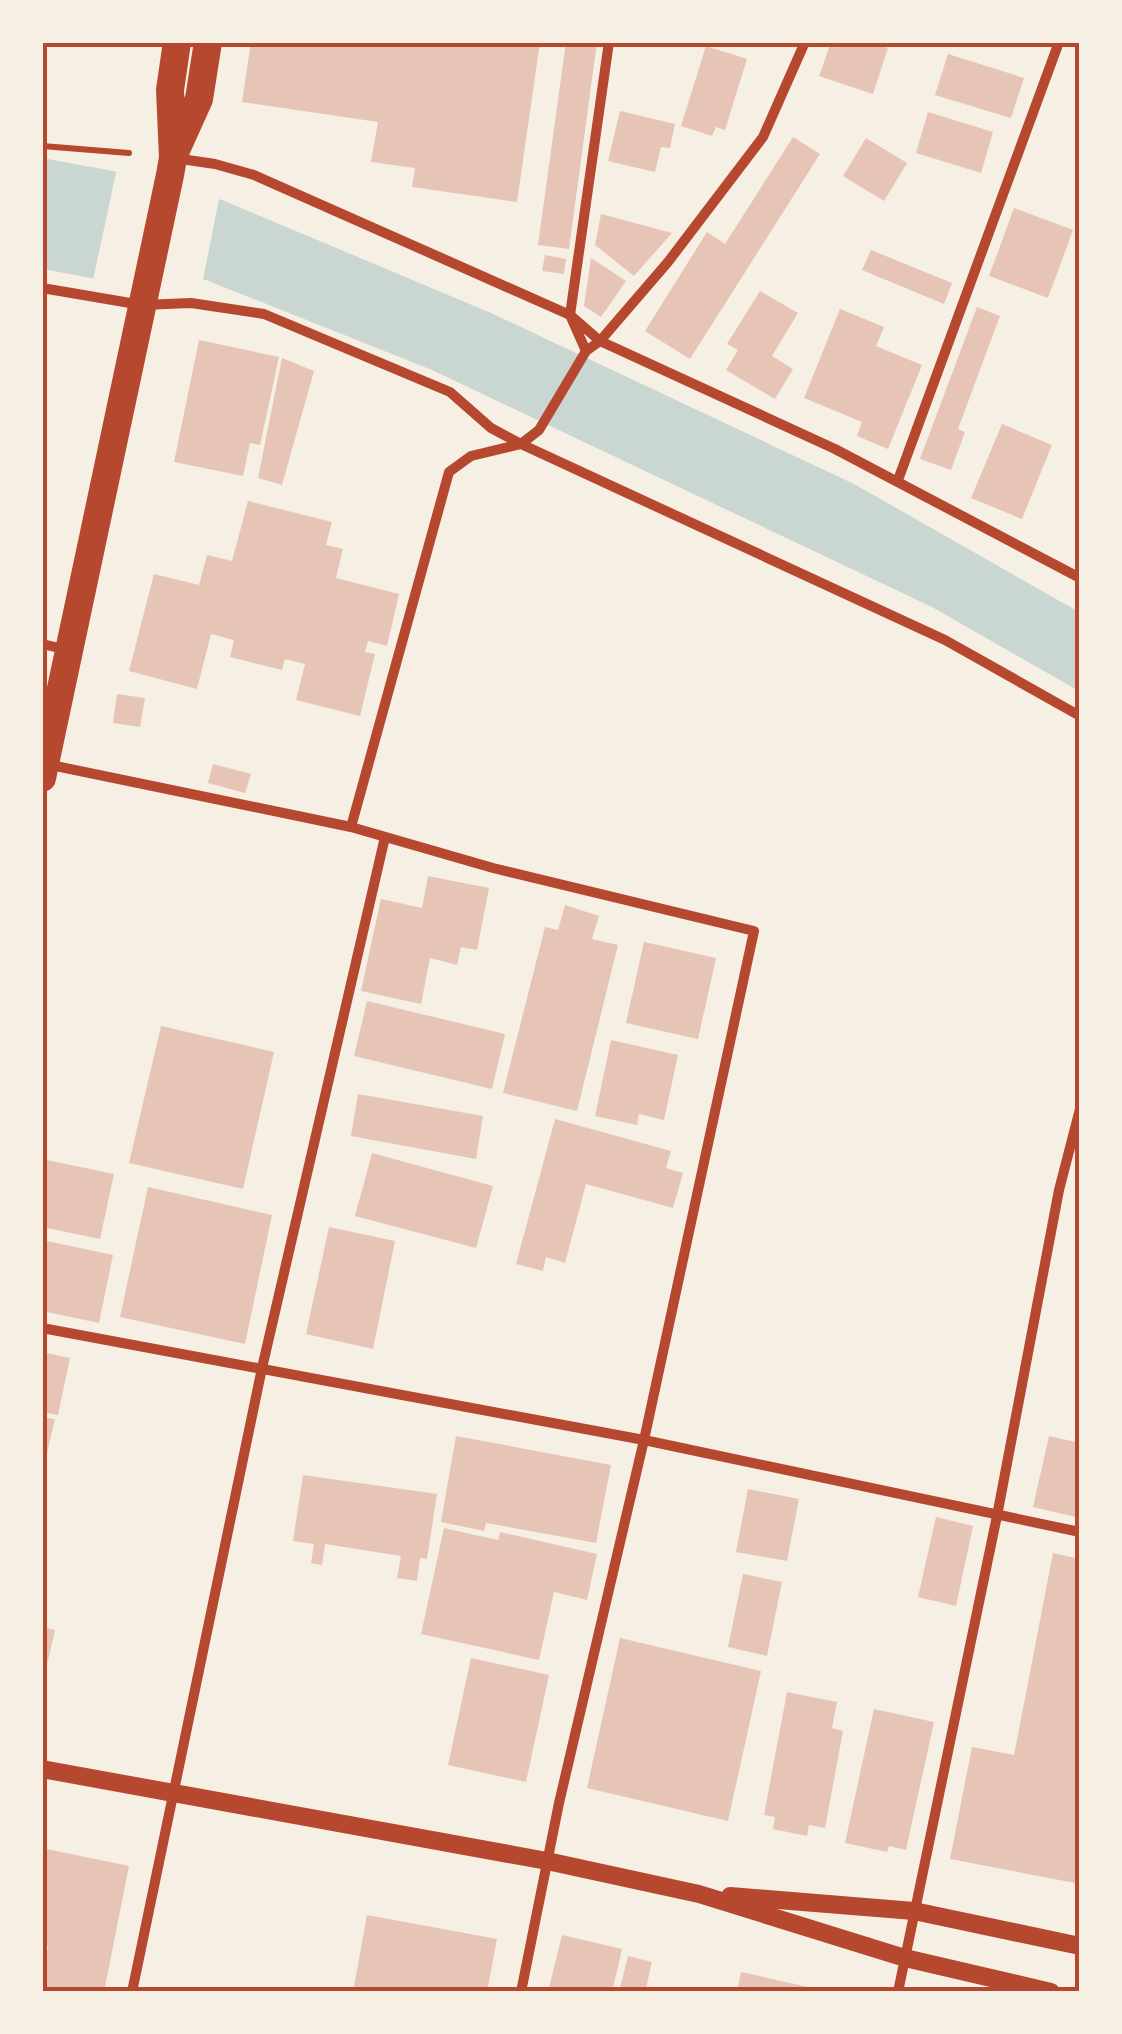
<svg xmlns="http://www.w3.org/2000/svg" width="1122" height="2034" viewBox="0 0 1122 2034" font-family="Lora,serif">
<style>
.water{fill:#c9d6d2}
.pier{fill:#f6efe4}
.building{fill:#e6c5b7}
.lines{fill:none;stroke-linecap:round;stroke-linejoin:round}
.path{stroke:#b5482f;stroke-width:6}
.minor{stroke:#b5482f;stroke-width:10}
.tertiary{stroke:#b5482f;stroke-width:18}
.trunk{stroke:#b5482f;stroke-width:28}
.neatline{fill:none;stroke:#b5482f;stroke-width:4}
</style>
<rect width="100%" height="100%" fill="#f6efe4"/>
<!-- water -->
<path class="water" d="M42 158 113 171 222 200 491 313 854 484 1079 612V691L932 607 432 370 206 280 91 278 43 269Z"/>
<!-- pier -->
<path class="pier" d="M117 168 220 194 202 285 93 280Z"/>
<!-- building -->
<g class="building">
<path d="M251 42H540L517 202 412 187 415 168 371 162 378 122 242 102Z"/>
<path d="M566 42H597L569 249 538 245Z"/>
<path d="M840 42H870L888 48 873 94 819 76 830 45 838 48Z"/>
<path d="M706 46 747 59 725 130 716 127 712 136 681 126Z"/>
<path d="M948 54 1024 78 1011 118 935 95Z"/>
<path d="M620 111 675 124 670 148 661 147 655 172 608 161Z"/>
<path d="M928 112 993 132 981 173 916 153Z"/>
<path d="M793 137 820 154 690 359 645 331 707 232 725 244Z"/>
<path d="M866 138 907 163 884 201 843 176Z"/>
<path d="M1014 208 1073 230 1048 298 989 276Z"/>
<path d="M601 214 672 233 634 276 595 245Z"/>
<path d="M871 250 952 283 944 304 862 270Z"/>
<path d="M545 255 566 259 564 274 542 271Z"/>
<path d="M591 258 626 281 601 317 584 306Z"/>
<path d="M760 291 798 313 772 356 793 369 775 399 726 370 738 350 727 344Z"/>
<path d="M977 307 1000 316 958 429 965 432 951 470 920 459Z"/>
<path d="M840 309 884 327 876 346 922 365 888 449 857 436 862 422 804 398Z"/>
<path d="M199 340 279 357 260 445 250 443 243 476 174 462Z"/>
<path d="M282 358 314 371 282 485 258 478Z"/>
<path d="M1002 424 1052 445 1022 519 971 498Z"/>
<path d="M248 501 332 522 326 545 343 549 336 578 399 594 387 646 368 641 365 652 375 654 360 716 296 700 305 664 285 659 282 670 230 657 234 640 211 634 197 689 129 671 154 574 199 585 207 555 232 561Z"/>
<path d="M117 694 145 698 140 727 113 723Z"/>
<path d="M213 764 251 774 245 793 208 783Z"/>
<path d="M428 876 489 888 477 950 461 947 457 965 430 958 421 1004 361 991 381 899 422 908Z"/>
<path d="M565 905 599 916 592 939 618 945 577 1111 503 1093 545 927 558 930Z"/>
<path d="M644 942 716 958 698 1039 626 1023Z"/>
<path d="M367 1001 505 1034 492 1089 354 1056Z"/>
<path d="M161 1026 274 1052 243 1189 129 1163Z"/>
<path d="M611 1040 678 1055 664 1120 639 1114 637 1125 595 1116Z"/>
<path d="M358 1094 483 1116 476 1159 351 1136Z"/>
<path d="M555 1119 671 1151 666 1168 683 1173 673 1208 586 1184 565 1263 546 1257 543 1271 516 1264Z"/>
<path d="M372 1153 493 1186 476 1248 355 1216Z"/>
<path d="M42 1159 114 1174 100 1239 42 1227Z"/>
<path d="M148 1187 272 1215 245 1344 120 1317Z"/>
<path d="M329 1227 395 1241 373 1349 306 1334Z"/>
<path d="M42 1240 113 1255 99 1323 42 1311Z"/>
<path d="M42 1352 70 1358 58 1415 42 1412Z"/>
<path d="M42 1417 55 1419 44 1466H42Z"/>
<path d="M456 1436 611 1465 596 1543 486 1523 484 1531 441 1522Z"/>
<path d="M1049 1436 1080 1443V1518L1033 1507Z"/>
<path d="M303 1475 437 1494 427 1559 420 1558 417 1581 397 1578 401 1556 325 1544 322 1565 311 1563 314 1544 293 1541Z"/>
<path d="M748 1489 799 1499 787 1561 736 1552Z"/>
<path d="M936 1517 973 1526 956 1606 918 1597Z"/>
<path d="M444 1528 498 1540 500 1532 597 1554 587 1600 554 1592 539 1660 421 1634Z"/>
<path d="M1053 1553 1080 1559V1884L950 1859 972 1747 1014 1755Z"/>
<path d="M743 1574 782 1582 767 1656 728 1647Z"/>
<path d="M42 1627 55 1630 44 1677H42Z"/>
<path d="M620 1638 761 1671 728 1821 587 1788Z"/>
<path d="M471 1658 549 1675 526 1782 448 1765Z"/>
<path d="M787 1692 837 1702 832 1728 843 1731 825 1828 809 1825 807 1836 773 1829 775 1817 764 1815Z"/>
<path d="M874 1709 934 1722 906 1850 889 1846 887 1852 845 1843Z"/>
<path d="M42 1848 129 1866 104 1992H42L48 1947 42 1937Z"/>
<path d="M367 1915 497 1939 487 1992H353Z"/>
<path d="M562 1935 622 1949 612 1992H548Z"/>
<path d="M628 1956 652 1962 645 1992H619Z"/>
<path d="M741 1972 822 1990V1992H737Z"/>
</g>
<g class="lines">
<!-- path -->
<path class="path" d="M42 146 129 153"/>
<!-- minor -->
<g class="minor">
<path d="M174 158 215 164 254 175 570 315 600 341 835 449 1080 578"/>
<path d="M42 288 142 305 191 303 264 314 450 392 491 428 521 444 945 640 1080 716"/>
<path d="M586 351 570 315 609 42"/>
<path d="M898 480 1059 42"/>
<path d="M42 644 68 650"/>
<path d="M46 764 351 827 493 868 754 931 644 1440 559 1803 521 1992"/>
<path d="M351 827 449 472 471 456 521 444 539 430 586 351 600 341 668 262 763 137 805 42"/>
<path d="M42 1328 644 1440 1080 1532"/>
<path d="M132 1992 262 1368 385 837"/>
<path d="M898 1992 997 1516 1059 1190 1080 1109"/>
</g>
<!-- tertiary -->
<g class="tertiary">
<path d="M42 1769 547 1861 699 1894 905 1958 1051 1992"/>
<path d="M730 1896 914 1911 1080 1946"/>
</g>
<!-- trunk -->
<g class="trunk">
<path d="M176 150 199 99 208 42"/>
<path d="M42 778 170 175 173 158 170 90 177 42"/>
</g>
</g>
<!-- border -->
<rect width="1122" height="2034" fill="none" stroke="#f6efe4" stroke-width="90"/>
<rect x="45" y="45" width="1032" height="1944" class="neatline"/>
</svg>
